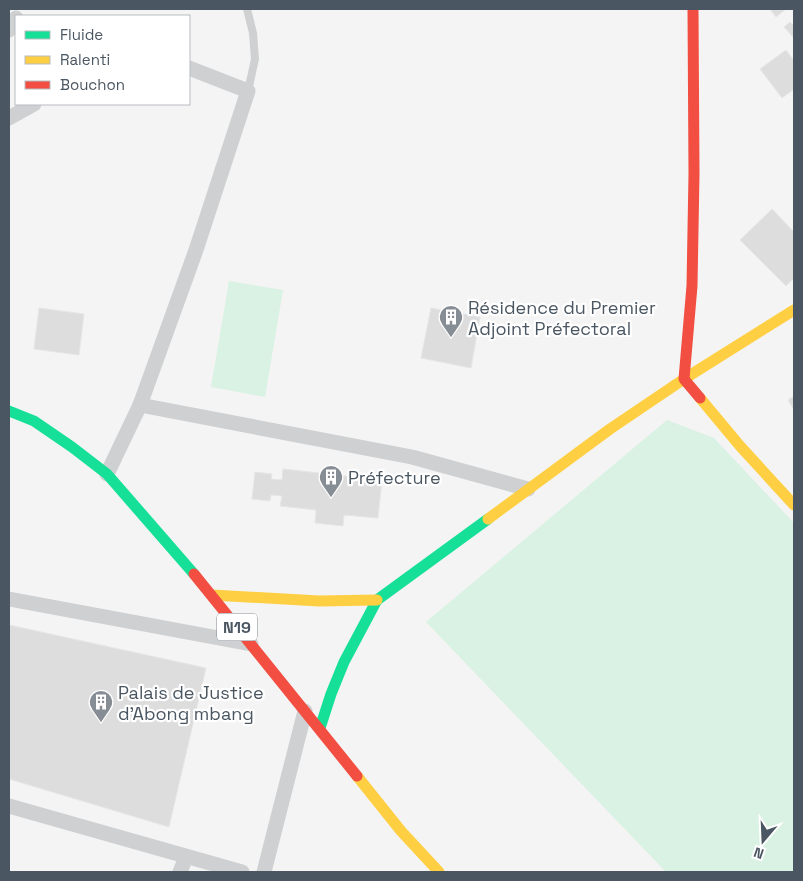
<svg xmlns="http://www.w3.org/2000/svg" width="803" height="881" viewBox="0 0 803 881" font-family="'Space Grotesk',sans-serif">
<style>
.green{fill:#d9f2e3}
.building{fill:#ddddde;stroke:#e5e6e7}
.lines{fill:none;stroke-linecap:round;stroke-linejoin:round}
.lane{stroke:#ced0d2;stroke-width:8}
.street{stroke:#ced0d2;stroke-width:15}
.fast{stroke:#16e098;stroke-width:11}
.slow{stroke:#ffcf43;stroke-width:11}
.jam{stroke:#f24e42;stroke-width:11}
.labels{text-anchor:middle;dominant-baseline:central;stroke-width:4.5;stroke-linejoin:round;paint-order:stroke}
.shield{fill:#fff;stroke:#808990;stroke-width:1}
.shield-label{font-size:16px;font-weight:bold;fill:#4a5661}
.poi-label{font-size:18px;fill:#4a5661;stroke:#fff;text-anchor:start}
</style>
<rect width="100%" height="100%" fill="#f4f4f4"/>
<!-- green -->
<g class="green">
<path d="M229 281 283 290 265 397 211 387Z"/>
<path d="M667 420 714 438 794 523V872H666L426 622Z"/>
</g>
<!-- building -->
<g class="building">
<path d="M770 9H786L776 17Z"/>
<path d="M790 22 794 26V38L784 27Z"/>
<path d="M786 50 794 61V89L782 98 760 69Z"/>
<path d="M772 209 794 232V278L786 286 740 240Z"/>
<path d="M39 308 84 314 79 355 34 349Z"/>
<path d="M431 308 480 317 471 368 421 358Z"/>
<path d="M794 396V410L788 400Z"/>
<path d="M283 469 382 480 378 518 344 515 343 526 315 523 316 510 280 506 282 496 271 495 270 501 252 499 255 472 272 474 271 479 282 480Z"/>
<path d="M9 625 206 668 169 827 9 779Z"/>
</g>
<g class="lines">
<!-- lane -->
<path class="lane" d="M247 9 253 33 255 59 248 91"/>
<!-- street -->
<g class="street">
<path d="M9 30 16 18"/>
<path d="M9 118 34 104"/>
<path d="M140 405 196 250 248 91 189 68"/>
<path d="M107 474 140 405 412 457 528 489"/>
<path d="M9 599 251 644"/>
<path d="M9 806 242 872"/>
<path d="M180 872 186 857"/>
<path d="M264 872 305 711"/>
</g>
<!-- fast -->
<g class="fast">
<path d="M9 411 34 421 72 447 107 474 194 574"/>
<path d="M320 728 331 694 344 662 377 600 488 519"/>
</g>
<!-- slow -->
<g class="slow">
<path d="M700 398 740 446 794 505"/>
<path d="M488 519 610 429 684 379 794 310"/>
<path d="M212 595 319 601 377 600"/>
<path d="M357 776 401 831 439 872"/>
</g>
<!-- jam -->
<g class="jam">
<path d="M693 9 694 174 692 286 684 379 700 398"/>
<path d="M194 574 357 776"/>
</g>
</g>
<!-- icons -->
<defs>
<g id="building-pin" transform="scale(1.25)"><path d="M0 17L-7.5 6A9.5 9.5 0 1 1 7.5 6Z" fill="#868d94" stroke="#fff"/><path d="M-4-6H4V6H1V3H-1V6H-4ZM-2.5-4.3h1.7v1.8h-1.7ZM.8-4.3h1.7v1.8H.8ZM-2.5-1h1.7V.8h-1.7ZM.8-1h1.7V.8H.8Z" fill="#fff"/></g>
</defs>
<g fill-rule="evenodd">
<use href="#building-pin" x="451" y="317"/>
<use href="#building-pin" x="331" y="477"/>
<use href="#building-pin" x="101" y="702"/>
</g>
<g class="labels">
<!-- shield labels -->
<rect class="shield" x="217" y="613.5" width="40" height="27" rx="4"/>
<g class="shield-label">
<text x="237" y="627">N19</text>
</g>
<!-- poi labels -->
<g class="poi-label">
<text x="468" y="307">Résidence du Premier<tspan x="468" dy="21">Adjoint Préfectoral</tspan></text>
<text x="348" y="477">Préfecture</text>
<text x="118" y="692">Palais de Justice<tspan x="118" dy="21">d’Abong mbang</tspan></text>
</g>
</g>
<!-- border -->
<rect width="803" height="881" fill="none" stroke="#4a5661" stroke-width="20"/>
<!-- legend -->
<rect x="15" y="15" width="175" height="90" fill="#ffffff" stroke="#b7bbc0"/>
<rect x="25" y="31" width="25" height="8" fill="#16e098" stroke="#b7bbc0"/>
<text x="60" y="40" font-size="15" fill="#4a5661">Fluide</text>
<rect x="25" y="56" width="25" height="8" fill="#ffcf43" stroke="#b7bbc0"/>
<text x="60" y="65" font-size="15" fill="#4a5661">Ralenti</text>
<rect x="25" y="81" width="25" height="8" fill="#f24e42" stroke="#b7bbc0"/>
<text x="60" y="90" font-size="15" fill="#4a5661">Bouchon</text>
<!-- north arrow -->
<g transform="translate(763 841) rotate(199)" stroke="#ffffff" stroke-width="4" paint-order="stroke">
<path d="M0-4L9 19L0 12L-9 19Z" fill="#4a5661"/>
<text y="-8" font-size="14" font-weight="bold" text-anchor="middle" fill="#4a5661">N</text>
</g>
</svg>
